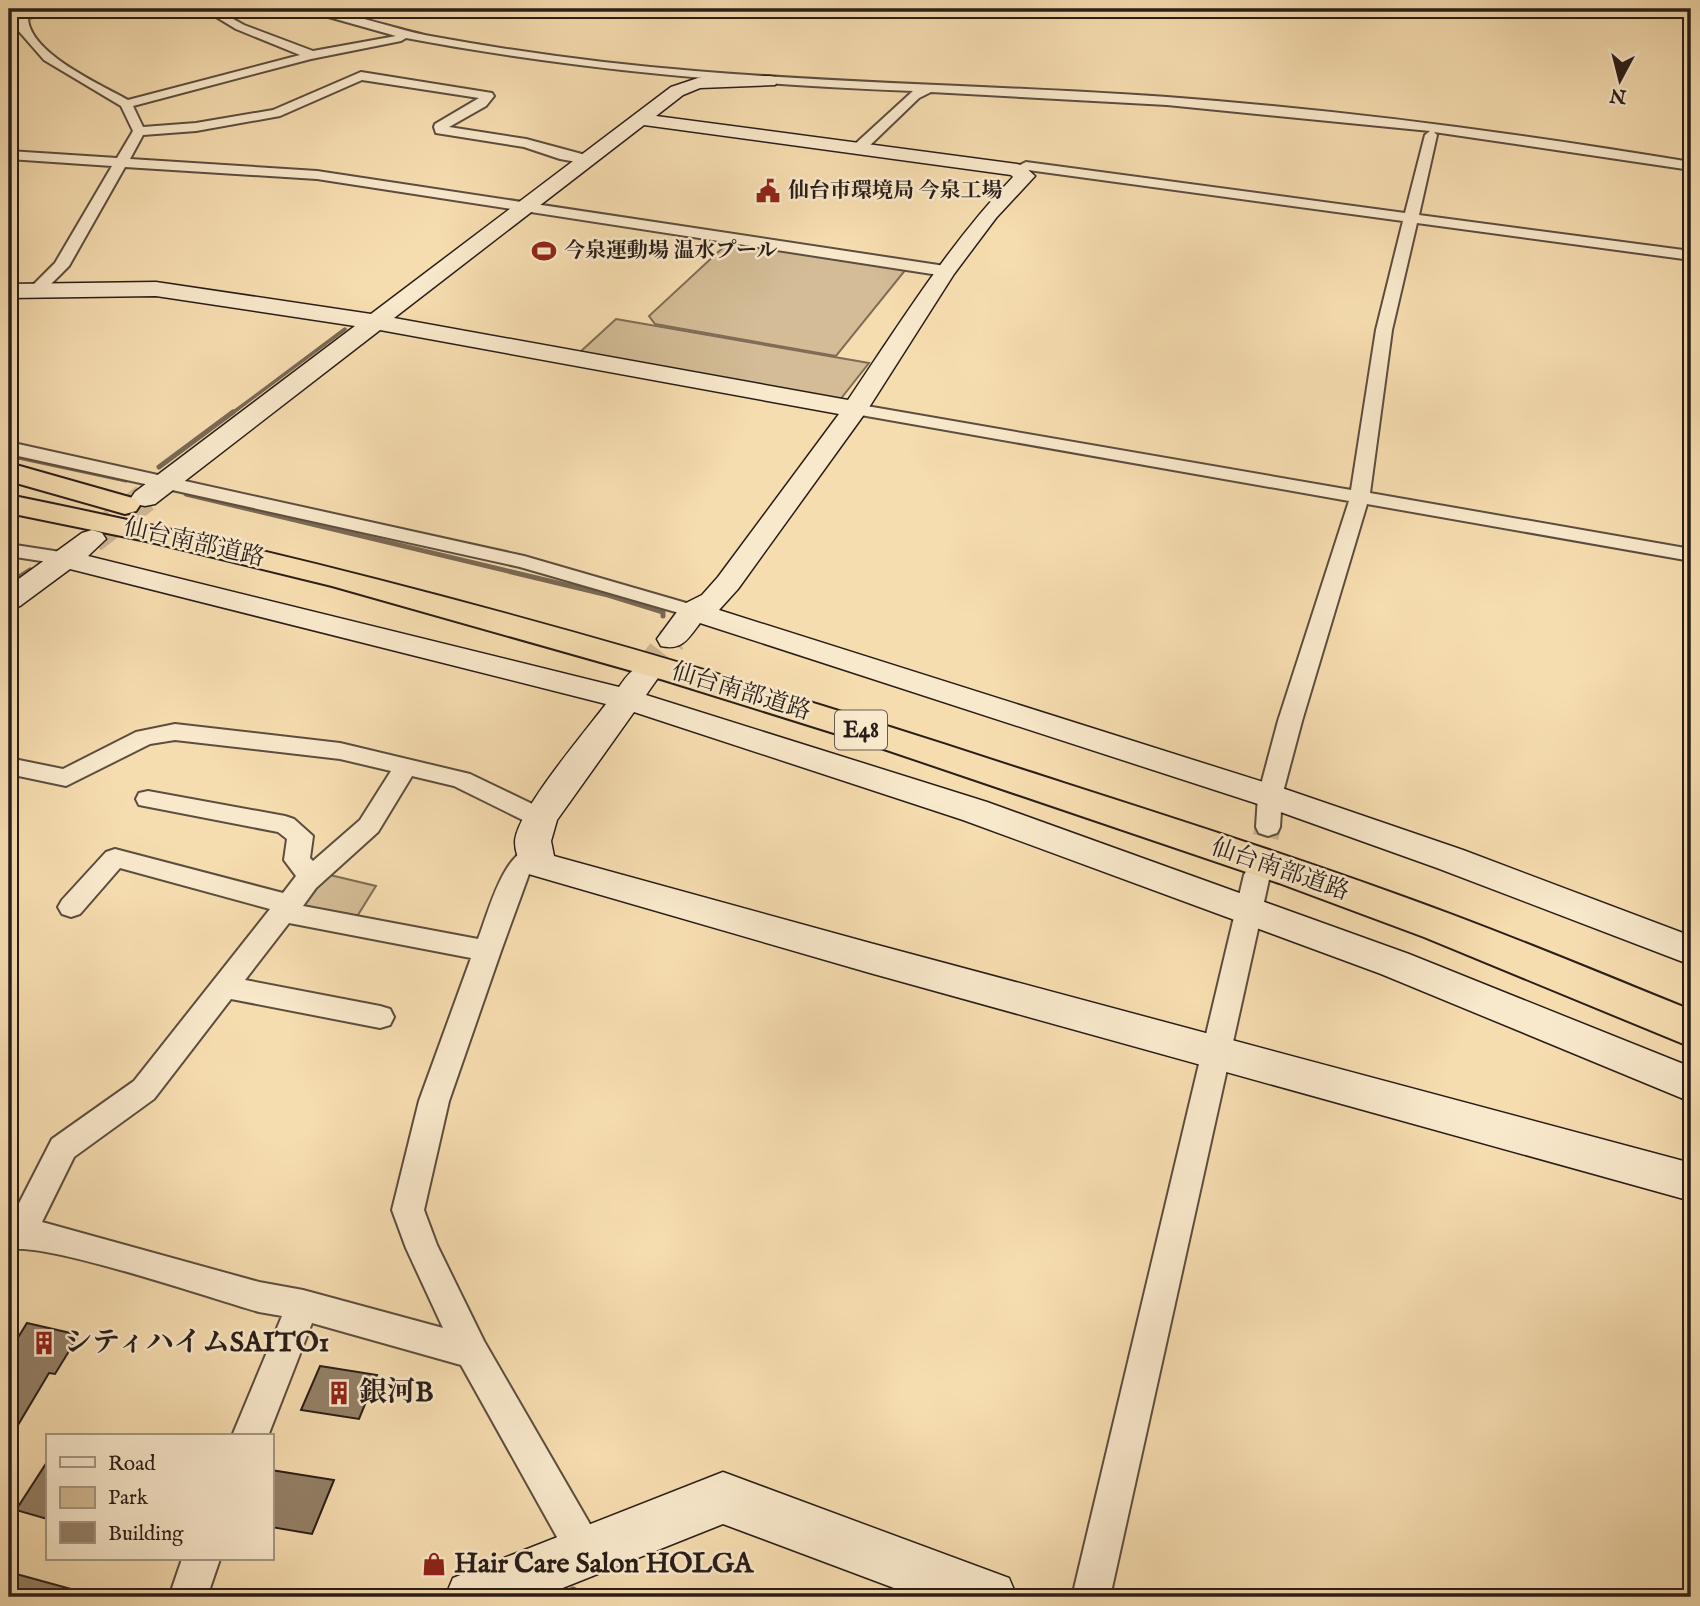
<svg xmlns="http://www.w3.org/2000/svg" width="1700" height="1606" viewBox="0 0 1700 1606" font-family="'IM FELL English','Noto Serif JP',serif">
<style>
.green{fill:#d3bc96;stroke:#7e6c57;stroke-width:2}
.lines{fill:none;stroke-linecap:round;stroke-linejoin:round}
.stream-far2{stroke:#7a6954;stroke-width:3.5}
.stream-far1{stroke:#7a6954;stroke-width:5}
.stream{stroke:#7a6954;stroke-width:9}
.building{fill:#948167;stroke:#291d18;stroke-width:2}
.street-tunnel{stroke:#cdb792;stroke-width:26;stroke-dasharray:26 13;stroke-linecap:butt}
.secondary-tunnel{stroke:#cdb792;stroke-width:29;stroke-dasharray:29 14;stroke-linecap:butt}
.street-casing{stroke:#5c4d3e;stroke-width:4}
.secondary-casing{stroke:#291d18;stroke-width:3}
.highway-casing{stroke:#291d18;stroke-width:4}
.street{fill:#f9e9cc;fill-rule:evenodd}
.secondary{fill:#f9e9cc;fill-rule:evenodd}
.highway{fill:#f6ddb0;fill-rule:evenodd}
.labels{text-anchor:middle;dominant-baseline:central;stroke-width:5;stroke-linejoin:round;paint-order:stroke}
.far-poi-label{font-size:21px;font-weight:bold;fill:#291d18;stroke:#f9e9cc;text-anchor:start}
.shield{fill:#f9e9cc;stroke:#675a4e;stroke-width:2}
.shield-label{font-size:23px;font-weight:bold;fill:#291d18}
.street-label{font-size:24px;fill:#291d18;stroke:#f9e9cc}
.near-poi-label{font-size:28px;font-weight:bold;fill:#291d18;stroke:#f9e9cc;text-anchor:start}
</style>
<rect width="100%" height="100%" fill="#f6ddb0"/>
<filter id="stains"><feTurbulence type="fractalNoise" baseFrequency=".00286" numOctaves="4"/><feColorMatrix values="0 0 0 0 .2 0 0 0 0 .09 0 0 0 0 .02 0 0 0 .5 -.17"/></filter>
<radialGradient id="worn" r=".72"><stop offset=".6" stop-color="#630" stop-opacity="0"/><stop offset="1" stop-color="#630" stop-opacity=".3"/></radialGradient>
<!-- green -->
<g class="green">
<path d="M730 241 907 268 836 356 655 324 649 316Z"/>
<path d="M616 319 869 363 839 401 579 353Z"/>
<path d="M330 875 376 886 356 918 303 905 318 883Z"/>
</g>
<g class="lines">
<!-- stream-far2 -->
<path class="stream-far2" d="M231 414 345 329"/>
<!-- stream-far1 -->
<g class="stream-far1">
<path d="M9 455 126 480"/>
<path d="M159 467 233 412"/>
<path d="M186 494 608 595 663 612V616"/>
<path d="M9 575 19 577 30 570"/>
</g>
<!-- stream -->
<path class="stream" d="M573 1591V1597"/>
</g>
<!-- building -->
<g class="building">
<path d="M27 1323 79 1335 55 1374 49 1373 9 1440V1352Z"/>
<path d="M320 1366 377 1375 359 1419 301 1410Z"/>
<path d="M47 1462V1519L16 1510Z"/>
<path d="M271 1470 334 1480 312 1534 271 1527Z"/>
<path d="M9 1572 82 1592V1597H9Z"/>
</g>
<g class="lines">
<!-- street-tunnel -->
<path class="street-tunnel" d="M1257 875 1268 827"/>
<!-- secondary-tunnel -->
<g class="secondary-tunnel">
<path d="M92 539 145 498"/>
<path d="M644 675 672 639"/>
</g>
<!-- street casing -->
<g class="street-casing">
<g id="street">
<path d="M49 9H73L28 18C29 53 100 84 128 100L300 55 236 29 203 9H215L244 25 313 51 396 36 300 9C340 8 389 28 430 36 518 52 606 64 695 71 852 84 1010 86 1167 97 1343 110 1517 133 1691 162V170L1434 132 1437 135 1419 215 1691 251V260L1417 223 1392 330 1370 493 1691 549V561L1367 504 1302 721 1282 796 1280 827 1277 833 1268 836 1259 833 1256 827 1258 796 1278 721 1349 501 855 414 846 409 855 404 1351 490 1376 330 1403 221 1028 170 1017 174 1010 170 1026 162 1405 213 1425 135 1430 131 1167 105 931 92 919 98 864 151 859 152 852 148 854 145 913 91C742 84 574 70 406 38L401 41 311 59 133 106 143 127 196 123 273 110 361 72 492 93 494 96 486 106 449 127 526 139 593 157 595 160 588 164 560 159 524 147 436 133 434 127 435 124 479 98 362 80 280 116 196 131 143 135 130 159 317 171 945 266 953 271 945 276 317 179 125 167 69 266 42 293 36 295 28 290 55 263 112 166 9 159V151L117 158 133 131 121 106 44 60 17 29 19 13Z"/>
<path d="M9 442 524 556 700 607 704 611 700 615 693 617 520 567 9 454Z"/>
<path d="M9 544 67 553 74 555 77 559 74 563 67 565 9 556Z"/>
<path d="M175 724 340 743 470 774 549 812 552 818 549 824 540 827 531 824 454 786 412 776 378 832 316 888 303 906 478 939C489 912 506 836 545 848L549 854 529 874 501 951 449 1101 424 1210 437 1245 484 1341 598 1538 604 1551 598 1564 585 1570 572 1564 461 1365 312 1323 268 1436H232L282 1316 259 1312C216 1300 41 1240 9 1250V1218L12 1217 52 1139 134 1081 270 909 120 868 80 914 71 917 62 914 58 907 62 900 106 852 115 849 283 893 296 876 284 860 287 839 278 832 139 805 136 799 139 793 148 791 285 816 294 819 313 836 310 858 313 861 360 820 391 771 340 759 175 740 150 744 66 786 9 774V758L63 769 136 732ZM289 923 471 958 419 1101 392 1210 406 1248 443 1328 303 1290 259 1282 42 1222 74 1157 154 1099 231 999 380 1028 390 1025 394 1017 390 1009 380 1006 245 980Z"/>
<path d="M1257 866 1266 868 1270 875 1110 1597H1072L1244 875 1248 868Z"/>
<path d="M182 1559H220L207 1597H169Z"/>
</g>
</g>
<!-- secondary casing -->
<g class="secondary-casing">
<g id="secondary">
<path d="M769 76 775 77 778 81 775 85 700 88 683 95 656 116 1017 164 1024 166 1035 176 996 218 954 274 868 409 738 589 719 610 1282 788 1463 850 1691 936V965L1437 868 1258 804 700 623C688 639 682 651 661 646L657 639 682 605 702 595 718 577 839 414 380 330 155 504 145 506 135 504 131 498 135 492 355 326 156 296 9 298V284L156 282 371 314 671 87 698 78ZM644 125 1011 175 1013 177C949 244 900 323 848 400L394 318Z"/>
<path d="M92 530 102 533 106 539 88 556 619 687C630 672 635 663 655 668L660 675 646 695 987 802 1409 954 1691 1067V1102L1381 974 963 820 634 712 557 820 551 841 554 856 870 943 1691 1163V1201L870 973 525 873C520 864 515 852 515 842 516 812 586 731 606 704L70 569 20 606 9 609V586L82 533Z"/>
<path d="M723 1472 1009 1578 1017 1597H918L723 1524 540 1597H445L453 1578Z"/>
</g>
</g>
<!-- highway casing -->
<g class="highway-casing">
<g id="highway">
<path d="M9 463 136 499 140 505 136 511 125 514 9 481Z"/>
<path d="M9 495C351 564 686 659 1017 768 1163 815 1309 861 1453 915 1533 945 1612 978 1691 1010V1047L1424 937 1279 883 869 744 664 680 332 586 151 542 9 513Z"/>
</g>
</g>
<!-- street -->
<use href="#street" class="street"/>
<!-- secondary -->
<use href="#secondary" class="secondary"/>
<!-- highway -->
<use href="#highway" class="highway"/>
</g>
<!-- icons -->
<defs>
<g id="civic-bare" transform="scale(1.89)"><path d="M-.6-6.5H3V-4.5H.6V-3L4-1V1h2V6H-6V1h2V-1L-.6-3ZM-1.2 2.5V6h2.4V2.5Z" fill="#8f2418" stroke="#f9e9cc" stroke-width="2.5" paint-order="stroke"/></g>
<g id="stadium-bare" transform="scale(1.89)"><path d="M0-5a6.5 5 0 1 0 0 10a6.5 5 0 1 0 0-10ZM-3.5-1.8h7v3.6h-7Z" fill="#8f2418" stroke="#f9e9cc" stroke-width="2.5" paint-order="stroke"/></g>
<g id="building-bare" transform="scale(1.89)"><path d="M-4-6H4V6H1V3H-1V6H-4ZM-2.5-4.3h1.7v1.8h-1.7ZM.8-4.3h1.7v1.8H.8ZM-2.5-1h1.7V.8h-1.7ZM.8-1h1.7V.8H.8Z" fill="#8f2418" stroke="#f9e9cc" stroke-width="2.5" paint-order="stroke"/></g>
<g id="shop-bare" transform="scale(1.89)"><path d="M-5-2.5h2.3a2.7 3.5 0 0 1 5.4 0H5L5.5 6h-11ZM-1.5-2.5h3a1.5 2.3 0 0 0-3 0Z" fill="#8f2418" stroke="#f9e9cc" stroke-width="2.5" paint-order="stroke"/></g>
</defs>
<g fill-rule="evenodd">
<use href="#civic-bare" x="768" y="191"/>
<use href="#stadium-bare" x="544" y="251"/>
<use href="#building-bare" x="44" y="1343"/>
<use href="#building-bare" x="339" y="1393"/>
<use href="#shop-bare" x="434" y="1564"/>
</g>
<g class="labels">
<!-- far-poi labels -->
<g class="far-poi-label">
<text x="788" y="191">仙台市環境局 今泉工場</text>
<text x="564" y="251">今泉運動場 温水プール</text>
</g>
<!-- shield labels -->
<rect class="shield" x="835" y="710.5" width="52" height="39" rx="5"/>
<g class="shield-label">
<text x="861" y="730">E48</text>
</g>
<!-- street labels -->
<g class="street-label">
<text transform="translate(194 543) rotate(13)">仙台南部道路</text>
<text transform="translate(741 692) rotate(17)">仙台南部道路</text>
<text transform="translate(1280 870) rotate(19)">仙台南部道路</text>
</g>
<!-- near-poi labels -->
<g class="near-poi-label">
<text x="64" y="1343">シティハイムSAITO1</text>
<text x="359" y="1393">銀河B</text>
<text x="454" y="1564">Hair Care Salon HOLGA</text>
</g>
</g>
<!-- margin -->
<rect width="1700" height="1606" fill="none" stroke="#f6ddb0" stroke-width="35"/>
<rect x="10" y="10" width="1679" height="1585" fill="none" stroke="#291d18" stroke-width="3.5"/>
<rect x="18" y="18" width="1665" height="1571" fill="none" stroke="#291d18" stroke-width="2"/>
<!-- legend -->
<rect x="46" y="1434" width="228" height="126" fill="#f9e9cc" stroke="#a69784" stroke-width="2"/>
<rect x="60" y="1457" width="35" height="10" fill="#f9e9cc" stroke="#a69784" stroke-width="2"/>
<text x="108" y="1470" font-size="21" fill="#291d18">Road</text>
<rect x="60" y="1487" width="35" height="21" fill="#d3bc96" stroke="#a69784" stroke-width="2"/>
<text x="108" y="1504" font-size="21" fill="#291d18">Park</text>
<rect x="60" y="1522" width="35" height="21" fill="#948167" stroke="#a69784" stroke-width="2"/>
<text x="108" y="1540" font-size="21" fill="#291d18">Building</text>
<!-- north arrow -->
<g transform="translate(1620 80) rotate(187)" stroke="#f9e9cc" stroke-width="5" paint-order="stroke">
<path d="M0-5L12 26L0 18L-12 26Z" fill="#291d18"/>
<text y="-10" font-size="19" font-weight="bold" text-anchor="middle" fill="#291d18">N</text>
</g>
<rect width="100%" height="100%" filter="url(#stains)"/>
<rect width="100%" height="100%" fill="url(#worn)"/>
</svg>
